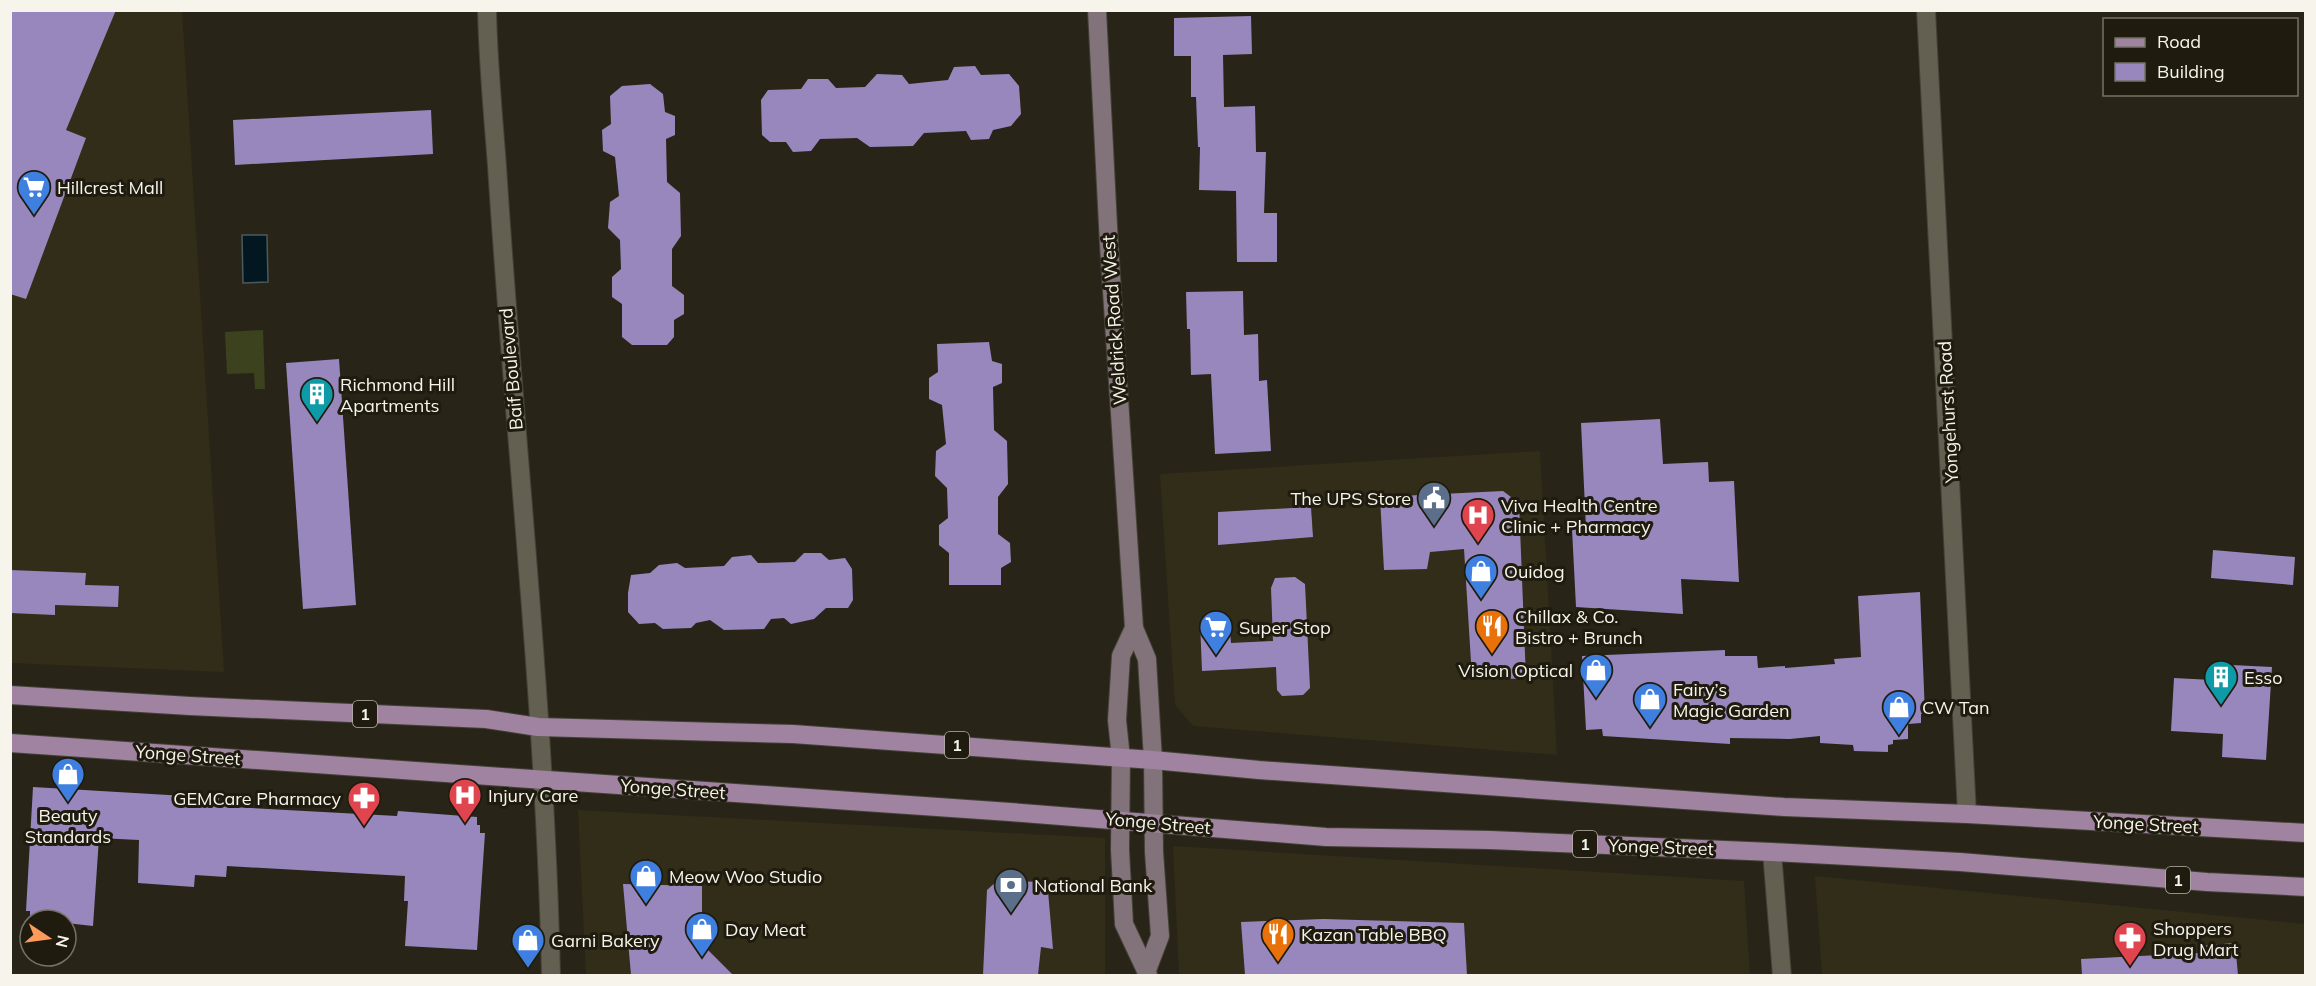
<svg xmlns="http://www.w3.org/2000/svg" width="2316" height="986" viewBox="0 0 2316 986" font-family="Mulish,sans-serif">
<style>
.built{fill:#312d18}
.green{fill:#3c411e}
.water{fill:#031720;stroke:#4c595d;stroke-width:1.5}
.building{fill:#9887bd}
.lines{fill:none;stroke-linecap:round;stroke-linejoin:round}
.street-casing{stroke:#434136;stroke-width:20}
.secondary-casing{stroke:#434136;stroke-width:20}
.primary-casing{stroke:#434136;stroke-width:20}
.street{stroke:#636051;stroke-width:18}
.secondary{stroke:#827279;stroke-width:18}
.primary{stroke:#a083a0;stroke-width:18}
.labels{text-anchor:middle;dominant-baseline:central;stroke-width:6;stroke-linejoin:round;paint-order:stroke}
.shield{fill:#1f1c0f;stroke:#b6b3a9;stroke-width:1.5}
.shield-label{font-size:16px;font-weight:bold;fill:#f6f4eb}
.poi-label{font-size:18px;fill:#f6f4eb;stroke:#1f1c0f;text-anchor:start}
.street-label{font-size:18px;fill:#f6f4eb;stroke:#1f1c0f}
</style>
<rect width="100%" height="100%" fill="#282518"/>
<!-- built -->
<g class="built">
<path d="M11 11H182L224 672 11 663Z"/>
<path d="M1540 451 1557 755 1193 726 1175 705 1160 474Z"/>
<path d="M578 810 1105 838V975H586Z"/>
<path d="M1173 846 1744 881 1750 975H1179Z"/>
<path d="M1815 876 2305 924V975H1822Z"/>
</g>
<!-- green -->
<path class="green" d="M263 330 265 389H255L254 373 227 374 225 332Z"/>
<!-- water -->
<path class="water" d="M242 235H267L268 282 243 283Z"/>
<!-- building -->
<g class="building">
<path d="M10 10H116L66 130 86 138 26 299 10 294Z"/>
<path d="M1251 16 1252 54 1223 55 1224 107 1255 106 1256 152H1266L1264 213H1277V262H1237L1236 191 1199 190 1200 147H1198L1196 97H1191V56H1174V18Z"/>
<path d="M975 66 981 75 1009 74 1019 86 1021 114 1011 126 993 130 989 139 971 140 966 131 924 133 913 146 870 147 857 138 820 139 811 151 793 152 786 142H770L762 135 761 100 768 90 801 89 808 79H828L836 88 865 87 877 74 902 75 909 84 948 80 954 67Z"/>
<path d="M650 84 663 94 665 112 675 116V135L666 139 667 182 680 193 681 236 672 249V286L684 295V314L674 320V337L667 345H632L622 337V304L612 297V277L621 269 620 240 608 228 610 202 619 196 615 157 603 151 602 130 611 124 610 96 622 86Z"/>
<path d="M431 110 433 154 235 165 233 120Z"/>
<path d="M1243 291 1244 335 1258 334 1259 381 1267 380 1271 451 1215 454 1211 374 1191 375 1190 329H1187L1186 292Z"/>
<path d="M989 342 992 361 1002 364V383L993 387 994 430 1007 441 1008 484 998 497V534L1010 543 1011 562 1001 568V585H949V553L939 545V525L948 518 947 488 935 476 936 451 946 444 942 405 929 399V378L938 372 937 344Z"/>
<path d="M339 359 356 605 303 609 286 363Z"/>
<path d="M1660 419 1663 464 1708 462 1709 482 1734 481 1739 582 1681 579 1683 614 1576 607 1572 529 1586 528 1581 423Z"/>
<path d="M1503 491 1519 503 1526 679 1472 678 1464 549 1430 552 1427 569 1384 570 1380 497Z"/>
<path d="M1311 507 1313 537 1218 545V512Z"/>
<path d="M2213 550 2295 557 2293 585 2211 578Z"/>
<path d="M804 553H821L829 560 845 558 852 569 853 600 848 608H826L814 619 791 624 784 618 771 619 764 629 724 630 710 620 696 623 691 628 663 629 655 623 639 624 628 612V593L631 575 650 573 659 565 677 563 685 568 724 566 732 557 751 555 758 563 795 562Z"/>
<path d="M10 570 86 573 85 585 119 586 118 607 55 605V615L10 613Z"/>
<path d="M1295 577 1305 584 1310 688 1303 695 1282 696 1277 690 1276 667 1202 671 1200 621 1229 619 1231 643 1273 641 1271 588 1275 578Z"/>
<path d="M1920 592 1925 714H1921V723L1908 724V739L1893 740V744L1888 745V752L1854 751 1853 745 1820 743V736L1790 739 1730 738V744L1603 736 1602 729 1586 730 1582 656 1725 650V656H1757L1758 668 1785 666V668L1835 664 1834 659 1861 657 1858 596Z"/>
<path d="M2232 665 2272 667 2266 760 2222 757 2223 734 2171 731 2174 678 2231 681Z"/>
<path d="M33 787 219 798 218 803 231 804V807L397 816 398 811 477 817V825H480V833H485L477 950 405 946 408 901H404L405 876 227 866 226 877 195 875 194 887 138 883 139 840 99 838 93 926 66 923V920H30V911H26Z"/>
<path d="M998 880 1038 882 1048 891 1053 949 1041 947 1038 975H983L987 890Z"/>
<path d="M623 884 702 886V944L733 975H631Z"/>
<path d="M1323 919 1464 923 1467 975H1245L1241 922Z"/>
<path d="M2235 943 2238 975H2082L2081 959 2199 953V946Z"/>
</g>
<g class="lines">
<!-- street casing -->
<g class="street-casing">
<g id="street">
<path d="M487 10C488 62 493 114 497 166 514 436 545 705 551 976"/>
<path d="M1926 10 1967 814"/>
<path d="M1772 852 1782 976"/>
</g>
</g>
<!-- secondary casing -->
<g class="secondary-casing">
<g id="secondary">
<path d="M1097 10 1109 245 1134 628 1147 659 1153 760 1154 852 1160 936 1147 970"/>
<path d="M1134 628 1121 656 1117 720 1121 758 1120 850 1124 924 1148 975"/>
</g>
</g>
<!-- primary casing -->
<g class="primary-casing">
<g id="primary">
<path d="M10 695 190 706 486 719 538 727 793 734 1153 760 1259 770 1784 807 1967 814 2306 833"/>
<path d="M10 743 1010 812 1326 837 1490 840 1772 852 1960 862 2207 882 2306 887"/>
</g>
</g>
<!-- street -->
<use href="#street" class="street"/>
<!-- secondary -->
<use href="#secondary" class="secondary"/>
<!-- primary -->
<use href="#primary" class="primary"/>
</g>
<!-- icons -->
<defs>
<g id="supermarket-pin" transform="scale(1.725)"><path d="M0 17L-7.5 6A9.5 9.5 0 1 1 7.5 6Z" fill="#3f7fe0" stroke="#1f1c0f"/><path d="M-6-5.5h2.5l.6 2H6L4.5 2H-2.5L-4.4-4H-6ZM-1.5 3.2a1.3 1.3 0 1 0 .1 0ZM3 3.2a1.3 1.3 0 1 0 .1 0Z" fill="#fff"/></g>
<g id="building-pin" transform="scale(1.725)"><path d="M0 17L-7.5 6A9.5 9.5 0 1 1 7.5 6Z" fill="#0f9aa8" stroke="#1f1c0f"/><path d="M-4-6H4V6H1V3H-1V6H-4ZM-2.5-4.3h1.7v1.8h-1.7ZM.8-4.3h1.7v1.8H.8ZM-2.5-1h1.7V.8h-1.7ZM.8-1h1.7V.8H.8Z" fill="#fff"/></g>
<g id="civic-pin" transform="scale(1.725)"><path d="M0 17L-7.5 6A9.5 9.5 0 1 1 7.5 6Z" fill="#5c6f8a" stroke="#1f1c0f"/><path d="M-.6-6.5H3V-4.5H.6V-3L4-1V1h2V6H-6V1h2V-1L-.6-3ZM-1.2 2.5V6h2.4V2.5Z" fill="#fff"/></g>
<g id="hospital-pin" transform="scale(1.725)"><path d="M0 17L-7.5 6A9.5 9.5 0 1 1 7.5 6Z" fill="#e0444e" stroke="#1f1c0f"/><path d="M-5-5h3v3.5h4V-5h3V5h-3V1.5h-4V5h-3Z" fill="#fff"/></g>
<g id="shop-pin" transform="scale(1.725)"><path d="M0 17L-7.5 6A9.5 9.5 0 1 1 7.5 6Z" fill="#3f7fe0" stroke="#1f1c0f"/><path d="M-5-2.5h2.3a2.7 3.5 0 0 1 5.4 0H5L5.5 6h-11ZM-1.5-2.5h3a1.5 2.3 0 0 0-3 0Z" fill="#fff"/></g>
<g id="restaurant-pin" transform="scale(1.725)"><path d="M0 17L-7.5 6A9.5 9.5 0 1 1 7.5 6Z" fill="#e8710a" stroke="#1f1c0f"/><path d="M-5-6h1v4h1v-4h1v4h1v-4h1v5L-1.5 .5V6h-2V.5L-5-1ZM5-6V6H3V1.5H1.5Q1.5-4 5-6Z" fill="#fff"/></g>
<g id="pharmacy-pin" transform="scale(1.725)"><path d="M0 17L-7.5 6A9.5 9.5 0 1 1 7.5 6Z" fill="#e0444e" stroke="#1f1c0f"/><path d="M-2-6h4v4h4v4h-4v4h-4v-4h-4v-4h4Z" fill="#fff"/></g>
<g id="bank-pin" transform="scale(1.725)"><path d="M0 17L-7.5 6A9.5 9.5 0 1 1 7.5 6Z" fill="#5c6f8a" stroke="#1f1c0f"/><path d="M-6-4H6V4H-6ZM0-2.3a2.3 2.3 0 1 0 0 4.6a2.3 2.3 0 1 0 0-4.6Z" fill="#fff"/></g>
</defs>
<g fill-rule="evenodd">
<use href="#supermarket-pin" x="34" y="187"/>
<use href="#building-pin" x="317" y="394"/>
<use href="#civic-pin" x="1434" y="498"/>
<use href="#hospital-pin" x="1478" y="515"/>
<use href="#shop-pin" x="1481" y="571"/>
<use href="#restaurant-pin" x="1492" y="626"/>
<use href="#supermarket-pin" x="1216" y="627"/>
<use href="#shop-pin" x="1596" y="670"/>
<use href="#building-pin" x="2221" y="677"/>
<use href="#shop-pin" x="1650" y="699"/>
<use href="#shop-pin" x="1899" y="707"/>
<use href="#shop-pin" x="68" y="774"/>
<use href="#hospital-pin" x="465" y="795"/>
<use href="#pharmacy-pin" x="364" y="798"/>
<use href="#shop-pin" x="646" y="876"/>
<use href="#bank-pin" x="1011" y="885"/>
<use href="#shop-pin" x="702" y="929"/>
<use href="#restaurant-pin" x="1278" y="934"/>
<use href="#pharmacy-pin" x="2130" y="938"/>
<use href="#shop-pin" x="528" y="940"/>
</g>
<g class="labels">
<!-- shield labels -->
<g class="shield">
<rect x="353" y="701" width="24" height="26" rx="4.5"/>
<rect x="945" y="732" width="24" height="26" rx="4.5"/>
<rect x="1573" y="831" width="24" height="26" rx="4.5"/>
<rect x="2166" y="867" width="24" height="26" rx="4.5"/>
</g>
<g class="shield-label">
<text x="365" y="714">1</text>
<text x="957" y="745">1</text>
<text x="1585" y="844">1</text>
<text x="2178" y="880">1</text>
</g>
<!-- poi labels -->
<g class="poi-label">
<text x="57" y="187">Hillcrest Mall</text>
<text x="340" y="384">Richmond Hill<tspan x="340" dy="21">Apartments</tspan></text>
<text x="1411" y="498" text-anchor="end">The UPS Store</text>
<text x="1501" y="505">Viva Health Centre<tspan x="1501" dy="21">Clinic + Pharmacy</tspan></text>
<text x="1504" y="571">Ouidog</text>
<text x="1515" y="616">Chillax &amp; Co.<tspan x="1515" dy="21">Bistro + Brunch</tspan></text>
<text x="1239" y="627">Super Stop</text>
<text x="1573" y="670" text-anchor="end">Vision Optical</text>
<text x="2244" y="677">Esso</text>
<text x="1673" y="689">Fairy’s<tspan x="1673" dy="21">Magic Garden</tspan></text>
<text x="1922" y="707">CW Tan</text>
<text x="488" y="795">Injury Care</text>
<text x="341" y="798" text-anchor="end">GEMCare Pharmacy</text>
<text x="68" y="815" text-anchor="middle">Beauty<tspan x="68" dy="21">Standards</tspan></text>
<text x="669" y="876">Meow Woo Studio</text>
<text x="1034" y="885">National Bank</text>
<text x="2153" y="928">Shoppers<tspan x="2153" dy="21">Drug Mart</tspan></text>
<text x="725" y="929">Day Meat</text>
<text x="1301" y="934">Kazan Table BBQ</text>
<text x="551" y="940">Garni Bakery</text>
</g>
<!-- street labels -->
<g class="street-label">
<text transform="translate(1114 320) rotate(-94)">Weldrick Road West</text>
<text transform="translate(511 369) rotate(-95)">Baif Boulevard</text>
<text transform="translate(1948 412) rotate(-93)">Yongehurst Road</text>
<text transform="translate(188 755) rotate(4)">Yonge Street</text>
<text transform="translate(673 789) rotate(4)">Yonge Street</text>
<text transform="translate(1158 823) rotate(5)">Yonge Street</text>
<text transform="translate(2146 824) rotate(3)">Yonge Street</text>
<text transform="translate(1661 847) rotate(2)">Yonge Street</text>
</g>
</g>
<!-- border -->
<rect width="2316" height="986" fill="none" stroke="#f6f4eb" stroke-width="24"/>
<!-- legend -->
<rect x="2103" y="18" width="195" height="78" fill="#1f1c0f" stroke="#757267" stroke-width="1.5"/>
<rect x="2115" y="38" width="30" height="9" fill="#a083a0" stroke="#757267" stroke-width="1.5"/>
<text x="2157" y="48" font-size="18" fill="#f6f4eb">Road</text>
<rect x="2115" y="63" width="30" height="18" fill="#9887bd" stroke="#757267" stroke-width="1.5"/>
<text x="2157" y="78" font-size="18" fill="#f6f4eb">Building</text>
<!-- north arrow -->
<g transform="translate(48 938) rotate(103)"><circle r="28" fill="#1f1c0f" stroke="#757267" stroke-width="1.5"/>
<path d="M0-4.5L10 22L0 15L-10 22Z" fill="#ff9b5a"/>
<text y="-9" font-size="16" font-weight="bold" text-anchor="middle" fill="#f6f4eb">N</text>
</g>
</svg>
